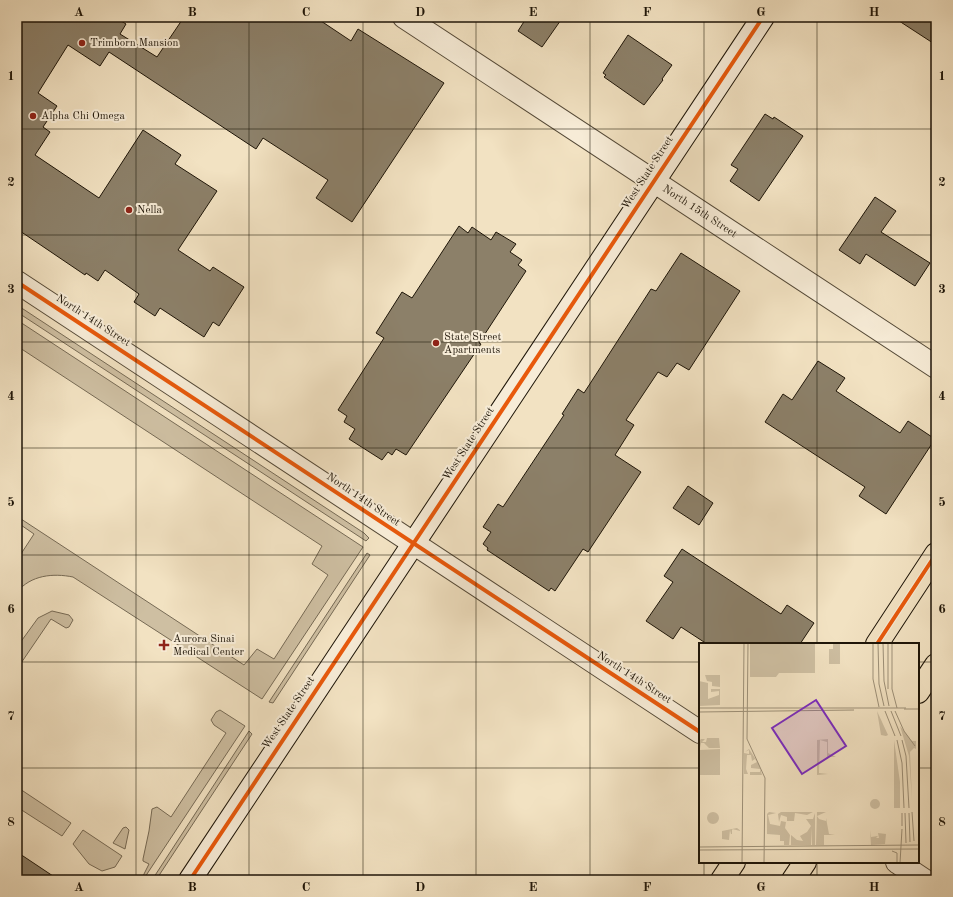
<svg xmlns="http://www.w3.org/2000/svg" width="953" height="897" viewBox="0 0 953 897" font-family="'Old Standard TT',serif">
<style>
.green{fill:#cebfa2;stroke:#766a55}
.building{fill:#8c8069;stroke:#1e1508}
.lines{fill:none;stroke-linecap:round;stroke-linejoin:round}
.street-casing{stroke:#534836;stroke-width:24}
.secondary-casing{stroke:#1e1508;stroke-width:24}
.primary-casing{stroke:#1e1508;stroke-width:24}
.street{stroke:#f7ecd7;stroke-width:22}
.secondary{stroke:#f7ecd7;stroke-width:22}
.primary{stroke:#f2e2c2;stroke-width:22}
.cycleway-casing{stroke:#f7ecd7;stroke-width:6}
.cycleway{stroke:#e8590c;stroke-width:4}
.grid{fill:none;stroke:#1e1508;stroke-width:1;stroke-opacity:0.55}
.poi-dot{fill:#8f2418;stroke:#f7ecd7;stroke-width:1.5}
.labels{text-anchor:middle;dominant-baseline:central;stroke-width:4;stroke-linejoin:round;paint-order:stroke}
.poi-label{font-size:11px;fill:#1e1508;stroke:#f7ecd7;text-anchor:start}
.street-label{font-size:11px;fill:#1e1508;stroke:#f7ecd7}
.inset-road{fill:none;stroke:#9d9078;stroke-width:1}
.view{fill:#7b2cbf;fill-opacity:0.15;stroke:#7b2cbf;stroke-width:2}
.inset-edge{fill:none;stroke:#1e1508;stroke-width:2}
.neatline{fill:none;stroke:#1e1508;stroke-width:1.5}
.grid-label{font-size:13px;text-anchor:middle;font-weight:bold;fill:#1e1508}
</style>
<rect width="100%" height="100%" fill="#f2e2c2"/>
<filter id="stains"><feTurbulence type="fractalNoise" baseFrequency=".005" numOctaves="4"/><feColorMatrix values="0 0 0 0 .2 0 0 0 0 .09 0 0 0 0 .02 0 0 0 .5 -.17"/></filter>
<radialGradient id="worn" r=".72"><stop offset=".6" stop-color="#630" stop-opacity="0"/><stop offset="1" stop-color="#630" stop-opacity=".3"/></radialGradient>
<!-- green -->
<g class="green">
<path d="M17 305 364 533 369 538 366 541 17 312Z"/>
<path d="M17 320 363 547 262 699 73 577C53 573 31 575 17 592V560L34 534 18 523V517L244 665 257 649 274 659 328 575 312 564 322 546 17 346Z"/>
<path d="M367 553 370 555 273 703 269 702Z"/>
<path d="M52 611 69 615 73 620 69 627 66 628 51 619 17 669V647L38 618Z"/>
<path d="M220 710 245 726 143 880H141L149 864 143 861V859L149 831 152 809 157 807 171 817 226 733 214 725 211 720 216 712Z"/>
<path d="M249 731 252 734 156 880H152Z"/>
<path d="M17 787 71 823 62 836 17 807Z"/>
<path d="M126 827 129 830 125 849 113 843 123 828Z"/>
<path d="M83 830 122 856 115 867 102 871 89 864 73 844Z"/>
</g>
<!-- building -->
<g class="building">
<path d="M17 17H115L126 24 120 34 157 57 184 17H315L351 41 358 29 444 83 352 222 316 198 328 180 263 138 256 149 109 52 100 66 68 45 38 93 57 106 43 127 50 132 35 155 99 198 143 130 181 155 175 164 217 191 178 250 210 271 213 267 244 287 219 326 213 322 204 337 160 308 155 316 134 302 139 294 105 270 98 281 86 273 85 275 17 229Z"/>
<path d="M527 17H563L542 47 518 31Z"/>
<path d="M893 17H936V45Z"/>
<path d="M628 35 672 65 662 79 663 80 644 105 604 77 606 75 603 73Z"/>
<path d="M765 114 773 119 774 117 803 136 759 201 730 181 738 169 731 165Z"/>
<path d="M875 197 896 211 881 232 930 263 915 286 866 254 860 264 839 250Z"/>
<path d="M459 226 468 233 472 227 491 240 496 232 516 244 510 252 522 260 518 265 526 271 479 343 481 344 406 455 396 449 392 455 388 452 382 460 349 439 355 429 344 422 347 416 338 410 384 338 376 333 402 292 412 298Z"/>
<path d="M681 253 740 291 689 370 677 363 667 377 658 372 626 420 634 425 615 455 641 472 588 552 583 549 555 591 551 588 549 591 487 550 488 548 483 544 491 532 483 527 498 504 503 507 564 415 562 414 578 389 584 393 651 289 656 291Z"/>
<path d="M818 361 845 378 836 391 900 433 908 421 935 439 886 514 859 496 865 487 765 422 783 394 792 400Z"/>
<path d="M688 486 713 503 699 525 673 508Z"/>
<path d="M682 549 781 614 787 605 814 623 800 644H707L681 627 673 639 646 621 673 582 664 576Z"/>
<path d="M17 852 59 880H17Z"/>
</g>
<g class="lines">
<!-- street casing -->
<g class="street-casing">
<g id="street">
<path id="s1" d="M404 17 936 367"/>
<path d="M17 282 700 732"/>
<path d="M897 862 924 880"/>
</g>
</g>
<!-- secondary casing -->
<g class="secondary-casing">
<path id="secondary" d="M190 880 763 17"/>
</g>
<!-- primary casing -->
<g class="primary-casing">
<g id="primary">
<path d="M877 644 936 554"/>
<path d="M918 692 936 665"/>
<path d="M722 880 734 862"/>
<path d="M793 880 805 862"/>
</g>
</g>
<!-- street -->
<use href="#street" class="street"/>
<!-- secondary -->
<use href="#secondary" class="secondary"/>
<!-- primary -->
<use href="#primary" class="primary"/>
<!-- cycleway casing -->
<g class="cycleway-casing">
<g id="cycleway">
<path d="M17 282 700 732"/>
<path d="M877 644 936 554"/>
<path d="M190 880 763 17"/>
</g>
</g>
<!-- cycleway -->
<use href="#cycleway" class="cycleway"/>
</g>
<!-- grid -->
<path class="grid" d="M136 17V880M249 17V880M363 17V880M476 17V880M590 17V880M704 17V644M817 17V644M17 129H936M17 235H936M17 342H936M17 448H936M17 555H936M17 662H700M918 662H936M17 768H700M918 768H936M704 862V880M817 862V880"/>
<!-- markers -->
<g class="poi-dot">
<circle cx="82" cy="43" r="4"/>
<circle cx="33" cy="116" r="4"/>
<circle cx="129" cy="210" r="4"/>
<circle cx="436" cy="343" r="4"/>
<path d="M162 639h4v4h4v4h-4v4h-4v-4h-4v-4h4z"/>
</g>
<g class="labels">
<!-- poi labels -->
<g class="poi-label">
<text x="90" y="43">Trimborn Mansion</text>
<text x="41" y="116">Alpha Chi Omega</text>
<text x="137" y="210">Nella</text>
<text x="444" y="337">State Street<tspan x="444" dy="13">Apartments</tspan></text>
<text x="173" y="639">Aurora Sinai<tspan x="173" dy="13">Medical Center</tspan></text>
</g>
<!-- street labels -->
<g class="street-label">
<text transform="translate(648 173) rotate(-57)">West State Street</text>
<text stroke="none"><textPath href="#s1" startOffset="354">North 15th Street</textPath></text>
<text transform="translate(93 321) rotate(33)">North 14th Street</text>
<text transform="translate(469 444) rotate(-57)">West State Street</text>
<text transform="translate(363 500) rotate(34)">North 14th Street</text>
<text transform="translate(634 678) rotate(33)">North 14th Street</text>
<text transform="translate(289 713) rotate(-56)">West State Street</text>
</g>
</g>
<!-- overview -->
<g transform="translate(699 643)">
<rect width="220" height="220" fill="#f2e2c2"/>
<path d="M51 0H116V30H80L77 34H51ZM134 0H141V21H130V6H134ZM6 32H21V44L13 43V39L8 38ZM0 38 9 40V56L20 52V48L12 49V46H21V62L0 63ZM178 68 189 92 187 93 182 92ZM201 83 213 98H217V106L215 105 211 109 213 157 210 113ZM8 95H20L21 105H10L5 100H2L1 105V97L2 96H6L3 99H7ZM129 96V110L137 114H128V99L121 97 120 130 129 131 118 132V97ZM195 97 201 139V165H195ZM21 106V132H1V107ZM50 106 60 121 63 132H51V129H61V126L52 125V122L58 119 56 116 53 118 52 112H48L47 126 49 131H45V110L50 111V107L46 109ZM171 161a5 5 0 1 1 10 0a5 5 0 1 1-10 0ZM8 175a6 6 0 1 1 12 0a6 6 0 1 1-12 0ZM70 169 77 170 69 172 71 181 81 183 82 178 87 179 86 185 91 192 90 202H85V198H81V192L68 191V171ZM82 169H114L108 172 96 170 95 178H88V174L82 172 80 179 79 171ZM118 169H127L118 173 120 176 127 178V175L130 191 136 192H125V202H117ZM116 170V202H113V185L112 202H92V192L98 197 104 198 101 193 108 189 112 183 107 176H114ZM38 185 42 188 33 186V191H32L31 187 30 197 23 196V188ZM171 187 172 194 179 193 177 195H180L179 190 187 191 186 201 172 202Z" fill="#cebfa2"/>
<path class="inset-road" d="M49 0 48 96 66 135 65 220M174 0V36L180 64M179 0 180 41 185 63M184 0 185 38 190 63M189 0V46M193 0V46L198 65M0 65H207M205 66H220M186 68 196 93M192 68 202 93M196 68 205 88 216 103M0 69 155 67M198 97 203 120 205 165M203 97 207 113 210 165M213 169 215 198M203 170V183M206 170 207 200M210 170 211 199M0 204 220 202M0 207 220 206M193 208 198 210V219M43 220 45 0M201 220 203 186"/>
<path class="view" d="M117 57 147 103 103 131 73 85Z"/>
<rect width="220" height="220" class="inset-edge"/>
</g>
<!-- margin -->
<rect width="953" height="897" fill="none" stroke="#f2e2c2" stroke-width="44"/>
<rect x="22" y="22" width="909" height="853" class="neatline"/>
<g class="grid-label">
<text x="79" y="16">A</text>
<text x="192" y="16">B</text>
<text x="306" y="16">C</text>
<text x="420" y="16">D</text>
<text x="533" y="16">E</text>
<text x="647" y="16">F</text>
<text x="761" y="16">G</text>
<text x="874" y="16">H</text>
<text x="11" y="80">1</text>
<text x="942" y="80">1</text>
<text x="11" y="186">2</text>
<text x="942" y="186">2</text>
<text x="11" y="293">3</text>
<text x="942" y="293">3</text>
<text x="11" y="400">4</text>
<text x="942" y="400">4</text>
<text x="11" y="506">5</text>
<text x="942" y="506">5</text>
<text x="11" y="613">6</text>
<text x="942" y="613">6</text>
<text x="11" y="720">7</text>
<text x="942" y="720">7</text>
<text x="11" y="826">8</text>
<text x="942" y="826">8</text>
<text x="79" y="891">A</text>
<text x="192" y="891">B</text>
<text x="306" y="891">C</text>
<text x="420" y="891">D</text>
<text x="533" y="891">E</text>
<text x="647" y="891">F</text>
<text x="761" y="891">G</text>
<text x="874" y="891">H</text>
</g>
<rect width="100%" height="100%" filter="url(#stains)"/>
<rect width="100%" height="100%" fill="url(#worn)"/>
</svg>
